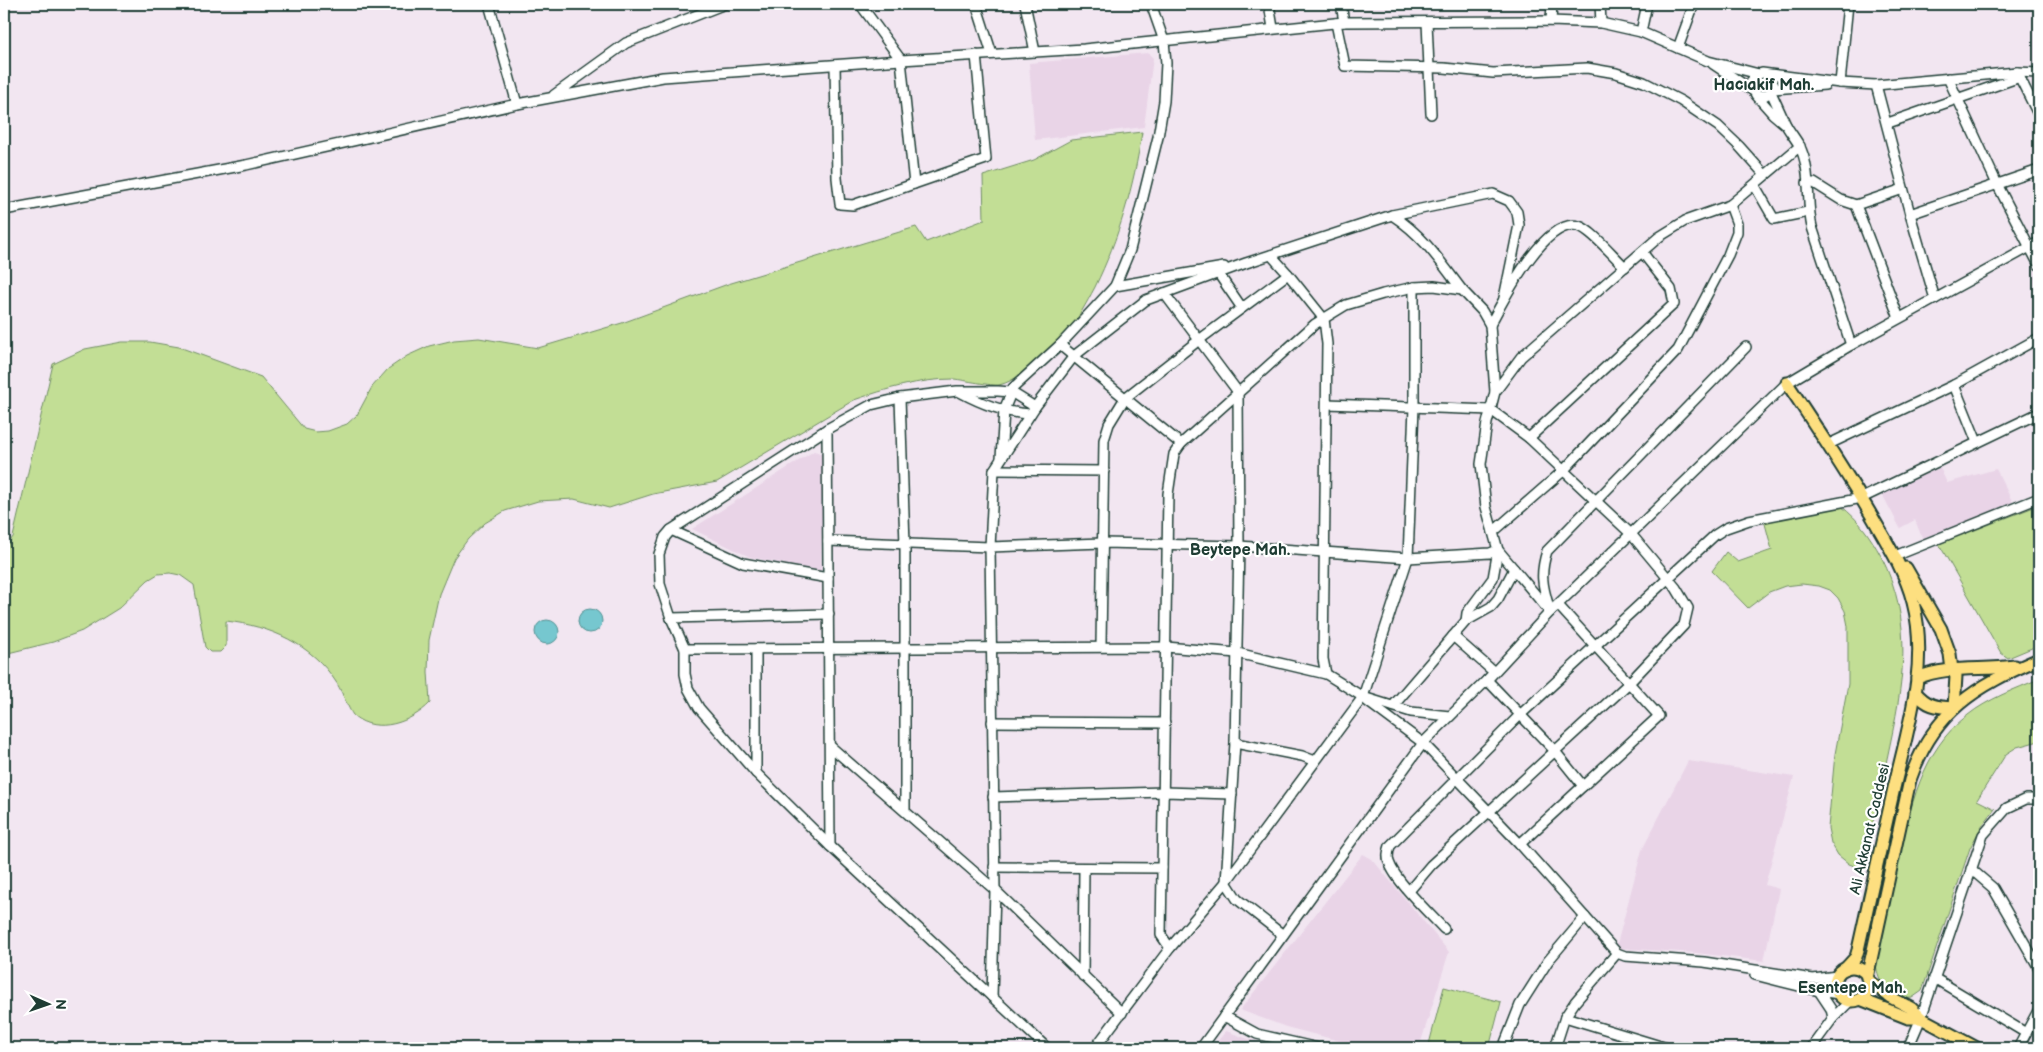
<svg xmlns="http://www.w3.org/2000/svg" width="2043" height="1052" viewBox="0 0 2043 1052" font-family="'Balsamiq Sans',sans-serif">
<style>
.built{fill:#e9d4e7}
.green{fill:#c2de95;stroke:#708e64}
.water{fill:#76c7cf;stroke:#539091}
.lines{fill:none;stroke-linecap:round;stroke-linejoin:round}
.minor-casing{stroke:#1f3d34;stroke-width:12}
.major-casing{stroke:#1f3d34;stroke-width:15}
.minor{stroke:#fff;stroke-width:9}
.major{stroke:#fddf80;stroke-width:11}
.labels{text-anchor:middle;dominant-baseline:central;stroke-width:4.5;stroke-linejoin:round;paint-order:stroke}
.street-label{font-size:15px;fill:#1f3d34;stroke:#fff}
.neighbourhood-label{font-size:16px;font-weight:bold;fill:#1f3d34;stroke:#fff}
</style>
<rect width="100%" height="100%" fill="#f2e6f1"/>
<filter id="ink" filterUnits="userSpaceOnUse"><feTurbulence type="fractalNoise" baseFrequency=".02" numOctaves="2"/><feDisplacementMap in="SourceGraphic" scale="10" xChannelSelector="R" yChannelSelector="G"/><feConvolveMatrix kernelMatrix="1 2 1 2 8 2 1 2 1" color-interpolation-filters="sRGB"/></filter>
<g filter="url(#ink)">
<!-- built -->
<g class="built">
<path d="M1148 53 1153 58 1144 127 1035 140 1029 63Z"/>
<path d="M814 451 823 454 821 571 750 557 692 529Z"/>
<path d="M1940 468 1947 483 1996 469 2013 503 1923 540 1915 520 1900 528 1881 492Z"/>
<path d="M1688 761 1794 777 1765 885 1779 889 1764 961 1696 953 1616 948 1642 850Z"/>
<path d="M1363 854 1372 859 1449 952 1419 1048H1367L1286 1027 1240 1010Z"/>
<path d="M1226 1031 1254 1041 1281 1048H1212Z"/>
</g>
<!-- green -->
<g class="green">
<path d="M1142 132C1134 186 1119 238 1095 287 1086 304 1077 321 1065 335 1058 343 1050 349 1042 356 1030 367 1016 381 999 385 992 386 964 380 954 379 919 379 886 389 854 400L717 482 653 494 609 508 574 499 538 501 505 511 485 523 468 539 454 558 439 594 429 640 428 672 430 703C412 722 377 735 354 716 350 713 341 689 336 682 312 644 270 626 226 621V646L220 652H210L205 647 194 585 180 575 170 573 158 574 148 580 119 608 82 631 53 642 4 654V550L13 537 53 364 85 349 122 342H150L179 347 261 377 304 429 316 432 328 431 347 424 357 415 372 387 388 369 407 356 429 346 454 340 479 338 538 348 622 323 728 284 916 227 926 242 984 220 983 176 1034 160 1071 140Z"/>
<path d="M2039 505V645L2008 658 2001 653 1939 544Z"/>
<path d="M1841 506C1859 520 1870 536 1881 556 1915 624 1903 684 1888 754 1880 792 1871 831 1862 869L1849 864 1838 855 1831 843 1828 828 1835 754 1848 684V626L1845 611 1838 598 1830 590 1819 586 1802 584 1785 586 1769 592 1748 608 1712 571 1726 552 1738 562 1772 550 1764 520Z"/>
<path d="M2039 679V741L2017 747 2006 754 1977 800 1995 809 1981 827 1970 848 1922 991 1912 998C1891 1001 1877 982 1876 963 1881 929 1890 896 1898 863 1910 809 1921 750 1968 715 1988 699 2015 689 2039 679Z"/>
<path d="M1444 987 1501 1002 1489 1048H1428Z"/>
</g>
<!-- water -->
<g class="water">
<circle cx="590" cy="621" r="12"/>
<circle cx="547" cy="632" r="12"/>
</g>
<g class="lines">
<!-- minor casing -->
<g class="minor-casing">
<g id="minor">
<path d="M489 4 517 104"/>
<path d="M860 4 901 60 914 184"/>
<path d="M976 4 992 54"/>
<path d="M1025 4 1035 52"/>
<path d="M1269 4 1273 28"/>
<path d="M1341 4 1344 22"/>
<path d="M1600 4 1601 23"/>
<path d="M1551 21 1552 4"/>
<path d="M1427 22 1431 114"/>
<path d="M1336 23 1345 66 1444 68 1493 73 1587 68 1616 73 1644 82 1681 101 1718 126 1739 146 1765 175"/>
<path d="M1641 32 1647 4"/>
<path d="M1678 48 1694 4"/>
<path d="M1713 64 1752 90"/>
<path d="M835 65 837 178 840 204 853 205 986 159 976 55"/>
<path d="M2017 72 2039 116"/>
<path d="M1768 75 1774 85 1771 92 1764 96 1756 94C1748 86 1750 76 1762 73L1840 83 1876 85 2017 72 2039 73"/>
<path d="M1948 78 1997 184 2039 265"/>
<path d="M1840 83 1848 4"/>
<path d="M1876 85 1910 214 1935 299"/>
<path d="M1773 89 1825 85"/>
<path d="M554 95 626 43 725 4"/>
<path d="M1756 95 1773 114 1786 125 1771 92"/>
<path d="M1888 123 2020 77"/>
<path d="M1786 125C1790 132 1795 138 1799 145 1812 169 1806 202 1812 227L1851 345"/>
<path d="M1807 183H1814L1841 200 1856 205"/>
<path d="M1755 186 1774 219 1808 212"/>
<path d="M4 210 246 165 517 104 663 77 901 60 1084 49 1344 22 1551 21 1601 23 1641 32 1708 61 1759 74"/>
<path d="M1910 214 2039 170"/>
<path d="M1392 215 1493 194 1509 201 1517 212 1519 225 1504 298"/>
<path d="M1271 255 1288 274 1324 319 1327 344 1323 659 1326 674"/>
<path d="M1218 273 1242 308"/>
<path d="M1115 286 1224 267"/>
<path d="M1164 293 1238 392 1239 546 1235 743 1226 882 1237 899 1283 935"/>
<path d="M1899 318 1856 205 1903 189"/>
<path d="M1490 325C1503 301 1545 216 1579 226 1593 231 1613 256 1625 267"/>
<path d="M1060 345 1181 444"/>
<path d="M1954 385 1977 442"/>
<path d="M960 392C982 404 1005 413 1030 414"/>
<path d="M900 398 905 544V810"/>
<path d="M1327 404 1491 410 1529 438 1631 534 1676 588 1688 608 1684 625 1629 683 1431 865 1409 891"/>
<path d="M1035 407 1011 392 998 391H957L900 398 871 405 827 429 671 530 665 537 659 554 660 584 671 618 685 649V674L688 688 699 708 756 773 830 846 1047 1048"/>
<path d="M827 429 830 846"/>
<path d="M1529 438 1674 304 1671 289 1642 252"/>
<path d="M1827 445 1954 385 2039 338"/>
<path d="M1001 458 1004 410 1013 388 1060 345 1115 286 1130 250 1158 137 1164 101 1166 63 1164 41 1151 4"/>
<path d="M994 470 1104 471"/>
<path d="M671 530 743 563 828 578"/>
<path d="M1493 532 1563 471 1678 350 1728 255 1737 232V224L1730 205"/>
<path d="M828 541 990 547 1103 543 1239 546 1408 558 1490 553 1498 550 1493 578 1467 613 1466 621"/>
<path d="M1895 556 2039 498"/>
<path d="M1558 605 1659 716 1583 786"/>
<path d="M1549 607C1542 585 1540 573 1547 551L1746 347"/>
<path d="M1550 612 1498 550 1486 507 1481 464 1487 423 1495 392 1521 357 1659 237 1685 221 1730 205 1800 146"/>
<path d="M671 618 829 614"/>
<path d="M1453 636 1494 672"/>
<path d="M1101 646 1104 440 1109 424 1125 398 1199 340 1288 274"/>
<path d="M685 649 1166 647 1237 653 1326 674 1363 697 1411 712 1450 716"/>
<path d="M1487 680 1554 750 1583 786 1520 844"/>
<path d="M1368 702 1423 743 1520 844 1617 953 1625 956 1704 962 1813 979 1837 976"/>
<path d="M1393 706 1466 621 1491 607 1498 599 1514 569"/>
<path d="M992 722 1165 723"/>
<path d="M1235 743 1302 756 1315 761"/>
<path d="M830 746 995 890 1122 1013"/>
<path d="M756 773V649"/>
<path d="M993 797 1164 792 1232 794"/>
<path d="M994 867 1162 868"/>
<path d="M1971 869 1993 888 2039 968"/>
<path d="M1444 929C1430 914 1395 881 1389 862 1387 856 1388 852 1390 846L1520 715 1715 535 1726 528 1749 520 1862 498 2039 413"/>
<path d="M1170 948 1161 935 1168 494 1174 454 1181 444 1315 324 1346 305 1383 294 1414 287 1434 286 1462 290 1482 311 1490 325 1495 392"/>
<path d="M1755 975 1819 991 1839 994"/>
<path d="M1083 976 1084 868"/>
<path d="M1934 978 2026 1033"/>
<path d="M1819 991 1831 1009 1833 1018"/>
<path d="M992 997 995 890 990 547 994 470 1035 407 1074 356 1146 300 1246 263 1392 215C1423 235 1440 261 1462 290"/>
<path d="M1224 1016 1257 1034 1318 1048"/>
<path d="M1565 1017 1667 1048"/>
<path d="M1095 1048 1170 948 1226 882 1363 697 1408 558 1414 407V287"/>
<path d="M1201 1048 1423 743 1487 680 1550 612 1787 383 1851 345 2039 242"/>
<path d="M1503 1048 1520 1005 1548 961 1585 917"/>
<path d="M1555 1048 1565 1017 1575 1002 1617 953"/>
<path d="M1811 1048 1833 1018 1850 1001"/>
<path d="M1908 1048 1921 1018 1983 835 2007 808 2026 799H2039"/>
<path d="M2018 1048 2039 1009"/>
</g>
</g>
<!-- major casing -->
<g class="major-casing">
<g id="major">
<path d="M1787 383C1818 430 1850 477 1878 527 1892 551 1906 575 1913 602 1929 663 1908 728 1894 788 1882 842 1870 896 1858 950L1856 957 1845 969"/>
<path d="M1906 568 1941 629 1950 654 1952 670 1956 676 1954 708"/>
<path d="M1917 678C1948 665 1983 671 2015 666"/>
<path d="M1915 692C1927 706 1935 707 1954 708"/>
<circle cx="1852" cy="984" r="17"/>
<path d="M1867 978 1910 780C1933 711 1976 686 2039 659"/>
<path d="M1868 980 1890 997 1911 1008 1921 1018 1977 1048"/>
<path d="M1860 999 1908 1018H1921"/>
</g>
</g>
<!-- minor -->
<use href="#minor" class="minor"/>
<!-- major -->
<use href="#major" class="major"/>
</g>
</g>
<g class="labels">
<!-- street labels -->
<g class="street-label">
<text transform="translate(1870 829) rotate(-77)">Ali Akkanat Caddesi</text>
</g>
<!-- neighbourhood labels -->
<g class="neighbourhood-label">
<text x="1764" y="85">Hacıakif Mah.</text>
<text x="1240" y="550">Beytepe Mah.</text>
<text x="1852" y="988">Esentepe Mah.</text>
</g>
</g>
<!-- margin -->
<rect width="2043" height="1052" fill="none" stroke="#fff" stroke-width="20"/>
<rect x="10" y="10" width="2023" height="1032" fill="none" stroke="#1f3d34" stroke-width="2" filter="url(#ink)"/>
<!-- north arrow -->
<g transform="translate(48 1004) rotate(92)" stroke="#ffffff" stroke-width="4" paint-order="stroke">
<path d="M0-4L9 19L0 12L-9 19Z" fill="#1f3d34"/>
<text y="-8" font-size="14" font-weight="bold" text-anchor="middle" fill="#1f3d34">N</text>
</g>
</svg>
